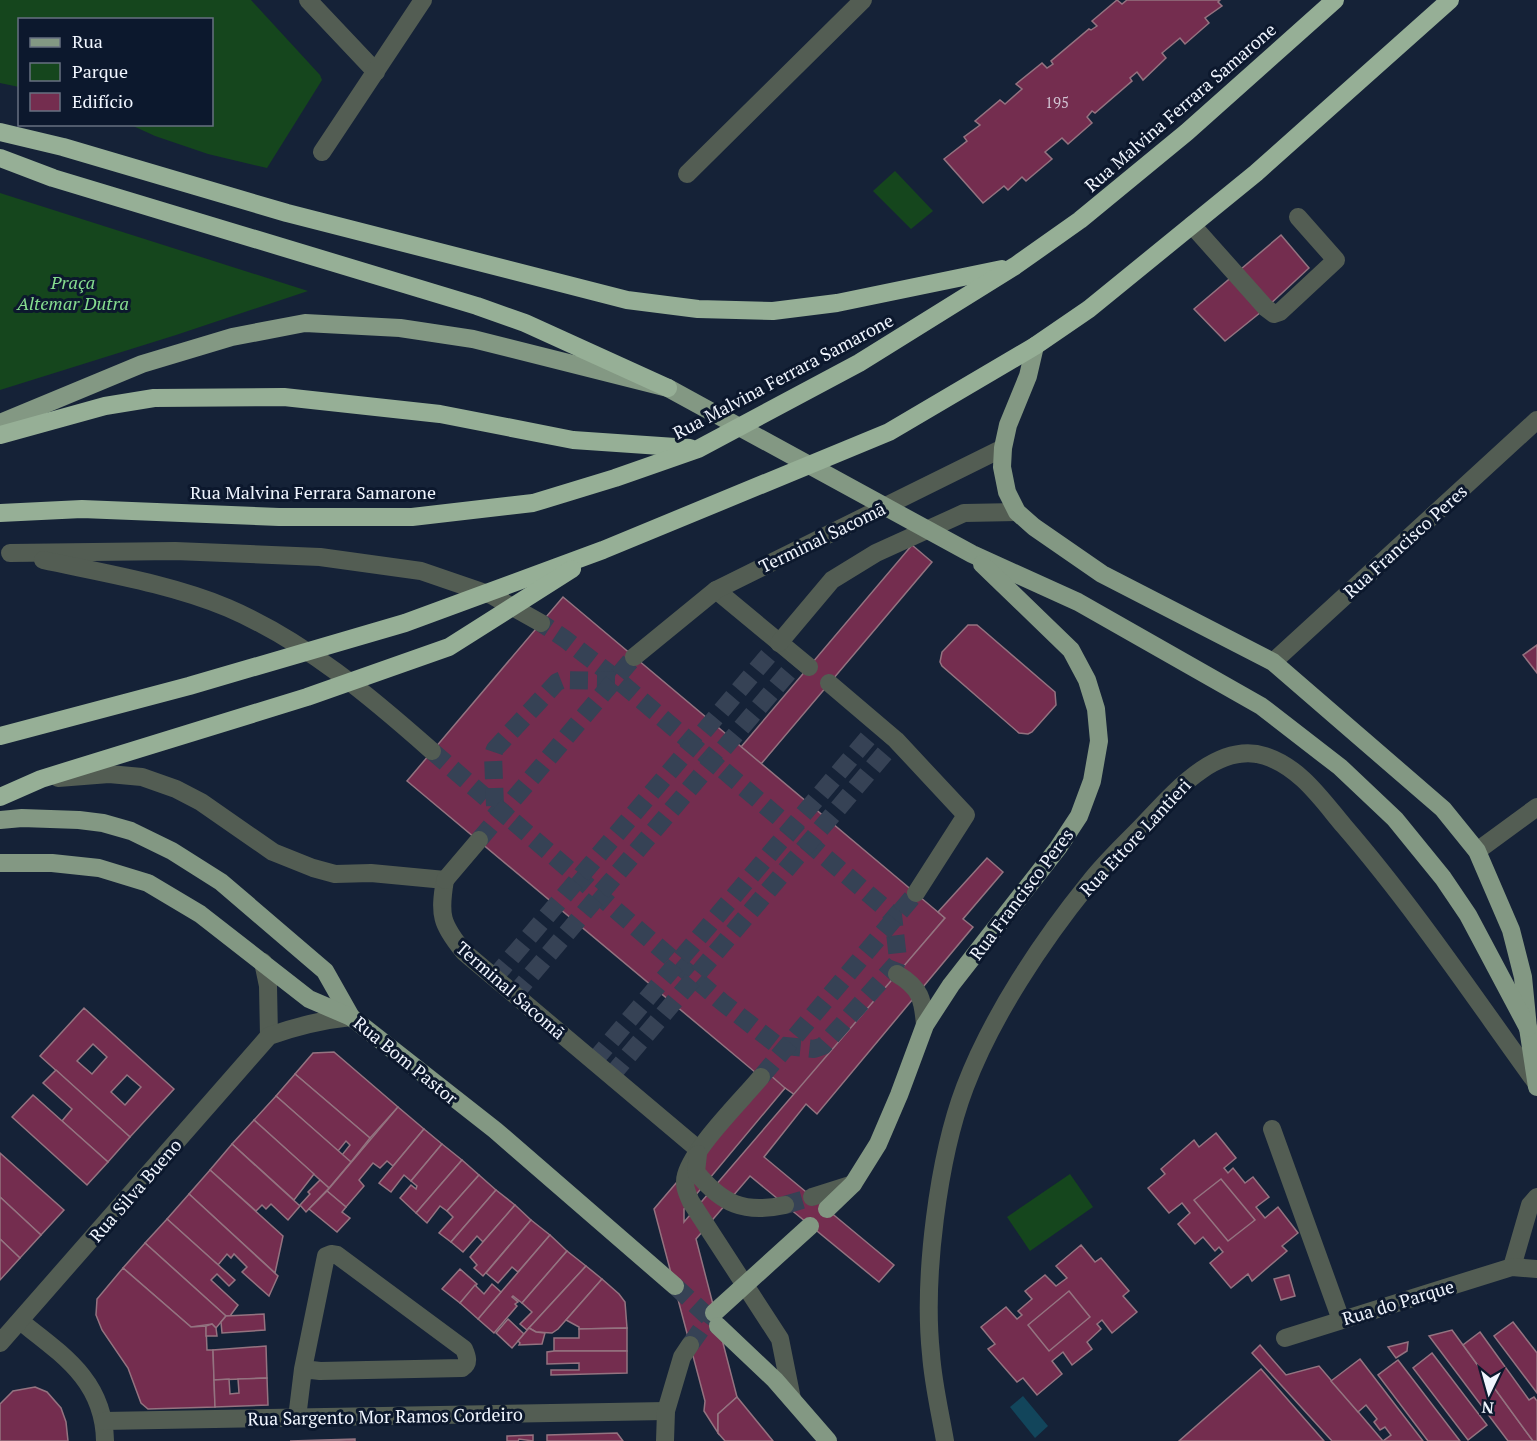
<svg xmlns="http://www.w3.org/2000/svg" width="1537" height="1441" viewBox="0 0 1537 1441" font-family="'PT Serif',serif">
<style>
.green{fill:#15461d}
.water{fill:#12455b}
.building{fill:#742d4f;stroke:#947380;stroke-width:1.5;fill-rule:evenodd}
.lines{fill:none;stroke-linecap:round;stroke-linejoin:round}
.minor-tunnel{stroke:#364255;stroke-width:18;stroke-dasharray:18 9;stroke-linecap:butt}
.major-tunnel{stroke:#364255;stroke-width:18;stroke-dasharray:18 9;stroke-linecap:butt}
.minor{stroke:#535d53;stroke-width:18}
.major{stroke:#839883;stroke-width:18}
.highway{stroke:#96af96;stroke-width:18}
.labels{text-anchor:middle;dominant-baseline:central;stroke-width:6;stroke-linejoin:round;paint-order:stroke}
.number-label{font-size:15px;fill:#d1c3d2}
.street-label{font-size:18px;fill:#f0f5fe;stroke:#0c182d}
.park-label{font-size:18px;font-style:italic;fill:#86dd8f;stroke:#0c182d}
</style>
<rect width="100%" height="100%" fill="#152237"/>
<!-- green -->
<g class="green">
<path d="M0 0H251L320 75 322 80 267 168 208 154 155 136 131 125 212 124V20H20L19 87 0 83Z"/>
<path d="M895 171 933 211 911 229 873 191Z"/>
<path d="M0 193 308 291 176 335 0 390Z"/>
<path d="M1070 1174 1093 1207 1030 1251 1007 1217Z"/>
</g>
<!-- water -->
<path class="water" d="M1023 1396 1048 1426 1035 1438 1010 1407Z"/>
<!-- building -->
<g class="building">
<path d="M1117 0 1122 4 1127 0H1220L1218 2 1222 6 1205 18 1209 23 1185 44 1180 38 1162 53 1166 58 1143 80 1137 72 1130 78 1132 81 1095 113 1092 111 1087 117 1092 123 1068 144 1062 138 1045 152 1052 159 1026 181 1022 177 1008 190 1004 186 983 203 944 159 967 141 964 137 980 125 975 121 1000 100 1005 104 1022 89 1016 84 1042 63 1047 68 1053 64 1051 61 1089 29 1091 30 1097 26 1092 21Z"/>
<path d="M1281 235 1309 268 1266 308 1225 341 1194 309Z"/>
<path d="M912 545 932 562 761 764 741 747Z"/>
<path d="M563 597 945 918 795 1095 785 1088 780 1093 407 781Z"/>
<path d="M968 625H977L983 630 1055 692 1056 705 1032 732 1028 734 1019 733 942 666 940 662 942 652Z"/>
<path d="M1537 645V673L1523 655Z"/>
<path d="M987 858 1003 872 963 919 973 927 817 1114 806 1104 764 1157 894 1265 879 1282 750 1176 696 1239 737 1397 718 1414V1433L704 1411 705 1401 654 1209 769 1074 785 1088 684 1209V1222L945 918 938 912Z"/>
<path d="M84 1008 174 1089 130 1137 40 1056ZM93 1044 107 1057 92 1074 77 1061ZM127 1075 141 1087 125 1105 111 1092Z"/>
<path d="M334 1052 398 1107 370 1138 295 1074 313 1053Z"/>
<path d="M56 1070 130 1137 108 1162 62 1121 72 1109 43 1083Z"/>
<path d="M295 1074 370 1138 351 1162 342 1155 350 1145 346 1141 338 1151 276 1096Z"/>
<path d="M33 1095 108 1162 87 1185 12 1117Z"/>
<path d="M276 1096 351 1162 329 1188 254 1120Z"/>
<path d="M398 1107 424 1129 393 1166 387 1161 380 1168 373 1163 359 1180 364 1186 346 1207 327 1191Z"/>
<path d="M254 1120 314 1174 294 1200 232 1144Z"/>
<path d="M424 1129 442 1144 411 1181 404 1175 391 1192 379 1183Z"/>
<path d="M1216 1133 1236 1158 1224 1168 1228 1173 1233 1168 1245 1183 1253 1177 1269 1197 1256 1207 1265 1218 1278 1207 1298 1233 1282 1246 1287 1251 1252 1281 1248 1274 1231 1288 1210 1263 1223 1252 1219 1247 1215 1251 1203 1237 1195 1244 1178 1224 1190 1213 1182 1203 1169 1213 1148 1188 1165 1174 1161 1169 1194 1140 1199 1147Z"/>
<path d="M232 1144 300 1206 288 1220 271 1204 266 1209 262 1205 256 1211 210 1170Z"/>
<path d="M442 1144 462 1160 416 1213 400 1198 411 1185 416 1189 417 1186 411 1181Z"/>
<path d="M0 1153 64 1210 41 1235 0 1197Z"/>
<path d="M462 1160 479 1175 447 1211 440 1206 427 1223 416 1213Z"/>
<path d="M210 1170 283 1236 275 1273 189 1194Z"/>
<path d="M479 1175 496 1190 451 1242 439 1233 453 1217 447 1211Z"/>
<path d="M1221 1179 1255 1220 1228 1241 1194 1200Z"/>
<path d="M320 1180 329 1188 306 1212 300 1205 310 1194 308 1192Z"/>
<path d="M496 1190 515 1205 483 1242 477 1236 463 1252 451 1242Z"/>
<path d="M327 1191 346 1207 342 1212 350 1218 337 1232 309 1209Z"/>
<path d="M189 1194 278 1276 269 1296 242 1272 247 1267 234 1254 231 1258 227 1254 218 1265 167 1219Z"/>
<path d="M0 1197 41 1235 20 1258 0 1239Z"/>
<path d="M515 1205 531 1220 483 1276 474 1268 477 1265 470 1257Z"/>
<path d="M167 1219 235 1280 229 1286 217 1274 211 1280 238 1305 230 1316H226L145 1243Z"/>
<path d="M531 1220 550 1235 518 1272 512 1267 498 1283 486 1273Z"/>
<path d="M550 1235 567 1251 522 1303 513 1296 512 1297 518 1302 515 1304 517 1306 494 1333 478 1319Z"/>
<path d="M0 1239 20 1258 0 1280Z"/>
<path d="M145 1243 226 1316 216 1328 212 1324 191 1327 123 1268Z"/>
<path d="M1081 1245 1095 1262 1101 1258 1129 1291 1123 1296 1137 1312 1112 1333 1102 1320 1097 1324 1101 1329 1087 1342 1092 1349 1072 1365 1063 1352 1052 1361 1062 1374 1037 1395 1023 1378 1017 1382 988 1349 995 1344 981 1327 1006 1307 1017 1319 1022 1315 1018 1311 1032 1299 1025 1291 1045 1275 1056 1286 1067 1278 1056 1266Z"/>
<path d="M567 1251 586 1266 527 1330 520 1324 532 1312 522 1303Z"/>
<path d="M586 1266 602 1279 558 1329 552 1333 536 1332 529 1328Z"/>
<path d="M123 1268 191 1327 206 1326 207 1350H213L215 1407 148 1409 141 1403 128 1368 102 1330 96 1315 97 1299Z"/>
<path d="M460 1269 477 1284 460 1303 442 1289Z"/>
<path d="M1289 1275 1295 1296 1281 1300 1274 1279Z"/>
<path d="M602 1279 619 1294 625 1302 627 1328 579 1329V1327L566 1320Z"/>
<path d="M492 1284 501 1292 478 1319 460 1303 475 1285 484 1294Z"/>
<path d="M1069 1291 1090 1317 1049 1351 1028 1325Z"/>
<path d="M264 1314 265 1330 222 1333 221 1322 226 1316Z"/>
<path d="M508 1319 524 1334 512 1348 496 1333Z"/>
<path d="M1513 1322 1537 1353V1393L1494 1336Z"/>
<path d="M212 1324 216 1328 217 1336H206V1326Z"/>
<path d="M529 1328 536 1332 545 1333 542 1344 519 1345 520 1343 518 1341Z"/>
<path d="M627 1328V1351H554V1338H579V1329Z"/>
<path d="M1452 1330 1533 1441H1508L1429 1336Z"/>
<path d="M1480 1332 1529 1400 1534 1397 1537 1401V1441H1533L1463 1345Z"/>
<path d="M1408 1342 1407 1351 1396 1358 1388 1347Z"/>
<path d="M1260 1345 1286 1375 1319 1366 1383 1441H1332L1252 1353Z"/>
<path d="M266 1346 267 1378 214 1380 213 1350Z"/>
<path d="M554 1351H627V1373L551 1375V1370H579V1363L547 1364V1352Z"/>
<path d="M1432 1353 1487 1425 1468 1440 1413 1368Z"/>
<path d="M1360 1359 1423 1441H1383L1391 1435 1385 1427 1380 1430 1374 1422 1377 1419 1366 1405 1358 1412 1331 1381Z"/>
<path d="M1398 1360 1460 1441H1428L1378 1375Z"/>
<path d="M1261 1369 1324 1441H1179Z"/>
<path d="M267 1378 268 1405 215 1407 214 1380 229 1379 230 1394 239 1393 238 1379Z"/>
<path d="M35 1387 47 1392 61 1408 66 1422 68 1441H0V1404L13 1391Z"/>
<path d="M737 1397 773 1441H725L718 1433V1414Z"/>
<path d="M617 1433 623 1441H547V1435Z"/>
<path d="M533 1435V1441L519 1439 518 1441H507V1436Z"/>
<path d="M355 1439V1441H290Z"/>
</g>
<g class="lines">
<!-- minor-tunnel -->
<g class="minor-tunnel">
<path d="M432 751 722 1002 777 1045 814 1049 823 1046 896 964 898 959 893 915 619 681 565 639 541 623"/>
<path d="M495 806 493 755 495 749 557 682 562 680 619 681"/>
<path d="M479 840 634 657"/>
<path d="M494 978 779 643"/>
<path d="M514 995 799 660"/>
<path d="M594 1061 879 725"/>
<path d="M611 1076 896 740"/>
<path d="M761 1077 916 893"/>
<path d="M785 1205 812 1197"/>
<path d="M690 1345 710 1317"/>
</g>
<!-- major-tunnel -->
<path class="major-tunnel" d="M675 1286 718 1326"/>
<!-- minor -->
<g class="minor">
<path d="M308 0 376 72"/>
<path d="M322 152 423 0"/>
<path d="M687 174 863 0"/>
<path d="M1192 225 1266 308 1274 314 1280 312 1336 260 1298 217"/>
<path d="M10 553 175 551 320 557 421 571 491 595 541 623"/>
<path d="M43 560C103 573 171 584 228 608 305 641 371 697 432 751"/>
<path d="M716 590 809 667"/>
<path d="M779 643 832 580 876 553 964 513 1017 512"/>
<path d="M634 657 716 590 1003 448"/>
<path d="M1273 662 1537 420"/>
<path d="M829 683 896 740 966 815 916 893"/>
<path d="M58 778 109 774 142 777 176 789 201 802 273 852 313 868 335 874 371 873 445 880"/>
<path d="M1477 851 1537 807"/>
<path d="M445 880C439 915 441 924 464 952L699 1150"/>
<path d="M445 880 479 840"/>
<path d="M263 962 268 986 269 1036"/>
<path d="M897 974C921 988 923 1000 925 1025"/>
<path d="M761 1077C741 1101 694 1147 686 1175 683 1185 687 1193 691 1202L780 1339 792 1399"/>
<path d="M1272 1129 1341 1320"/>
<path d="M698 1154 696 1172C722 1204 744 1214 785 1205"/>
<path d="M812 1197 853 1184"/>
<path d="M1512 1267 1530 1205 1537 1197"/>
<path d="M20 1321C63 1355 104 1381 105 1441"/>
<path d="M1285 1338 1512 1267 1537 1269"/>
<path d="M0 1343 269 1036C297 1026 322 1020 351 1017"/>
<path d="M297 1418 303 1369 326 1256 331 1254 337 1255 464 1349C467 1356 470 1363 462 1368L320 1371 303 1369"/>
<path d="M104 1421 666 1411"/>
<path d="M665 1441 666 1411 682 1357 690 1345"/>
<path d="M945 1441C940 1412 933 1383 931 1354 923 1278 938 1158 965 1087 992 1016 1042 941 1089 883 1106 861 1127 842 1145 823 1174 792 1218 741 1265 756 1300 767 1322 800 1344 826 1414 907 1474 997 1537 1084"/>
</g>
<!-- major -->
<g class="major">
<path d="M1035 346 1028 376 1008 425 1003 448 1002 467 1007 492 1017 512 1034 527 1102 574 1273 662 1443 809 1477 851 1511 930 1523 977 1528 1028 1537 1087"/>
<path d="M0 423 142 364 232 337 305 323 400 328 473 339 668 388 972 554 1078 602 1261 706 1340 767 1395 819 1443 878 1468 915 1528 1028"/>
<path d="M0 820 22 818 79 820 103 823 131 831 172 851 221 882 325 971 351 1017 495 1130 675 1286"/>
<path d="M0 863H52L99 868 148 883 200 914 309 999 351 1017"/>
<path d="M827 1209 853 1184 878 1144 899 1095 925 1025 951 985 1058 848 1079 816 1092 781 1099 741 1096 709 1087 680 1071 650 982 564"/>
<path d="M714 1313 810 1226"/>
<path d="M718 1326 775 1380 828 1441"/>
</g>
<!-- highway -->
<g class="highway">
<path d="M0 132 63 147 287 213 627 300 698 309 773 311 837 303 1002 269"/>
<path d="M0 158 53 178 477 306 525 323 668 388"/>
<path d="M0 435 105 406 154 398 284 397 440 414 573 440 690 448"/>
<path d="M0 513 82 509 279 517H412L533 503 615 478 698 449 859 363 1015 266 1080 220 1187 132 1335 0"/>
<path d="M0 736 189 686 405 623 603 550 889 432 1035 346 1089 309 1256 173 1450 0"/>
<path d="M0 797 41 779 307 697 449 647 572 569"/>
</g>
</g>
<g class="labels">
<!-- number labels -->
<g class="number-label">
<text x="1057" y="102">195</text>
</g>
<!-- street labels -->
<g class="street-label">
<text transform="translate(1180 107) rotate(-41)">Rua Malvina Ferrara Samarone</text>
<text transform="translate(783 376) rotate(-28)">Rua Malvina Ferrara Samarone</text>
<text x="313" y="492">Rua Malvina Ferrara Samarone</text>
<text transform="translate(822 537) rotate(-26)">Terminal Sacomã</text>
<text transform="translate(1405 541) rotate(-42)">Rua Francisco Peres</text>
<text transform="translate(1135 837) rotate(-47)">Rua Ettore Lantieri</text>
<text transform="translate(1021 894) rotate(-53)">Rua Francisco Peres</text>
<text transform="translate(511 990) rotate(41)">Terminal Sacomã</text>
<text transform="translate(406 1060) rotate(39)">Rua Bom Pastor</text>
<text transform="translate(135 1190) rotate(-49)">Rua Silva Bueno</text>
<text transform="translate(1398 1302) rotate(-17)">Rua do Parque</text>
<text transform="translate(385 1416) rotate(-1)">Rua Sargento Mor Ramos Cordeiro</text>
</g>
<!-- park labels -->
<g class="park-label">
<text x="73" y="282">Praça<tspan x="73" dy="21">Altemar Dutra</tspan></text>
</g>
</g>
<!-- legend -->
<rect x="18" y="18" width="195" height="108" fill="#0c182d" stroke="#677081" stroke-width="1.5"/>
<rect x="30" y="38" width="30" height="9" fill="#839883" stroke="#677081" stroke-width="1.5"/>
<text x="72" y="48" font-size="18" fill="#f0f5fe">Rua</text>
<rect x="30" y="63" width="30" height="18" fill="#15461d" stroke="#677081" stroke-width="1.5"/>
<text x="72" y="78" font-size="18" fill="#f0f5fe">Parque</text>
<rect x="30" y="93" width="30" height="18" fill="#742d4f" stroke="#677081" stroke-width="1.5"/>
<text x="72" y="108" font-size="18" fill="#f0f5fe">Edifício</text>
<!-- north arrow -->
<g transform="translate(1489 1393) rotate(185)" stroke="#0c182d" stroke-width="4.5" paint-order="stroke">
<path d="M0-4.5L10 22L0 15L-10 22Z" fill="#f0f5fe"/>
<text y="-9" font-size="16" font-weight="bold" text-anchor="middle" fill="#f0f5fe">N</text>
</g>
</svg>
